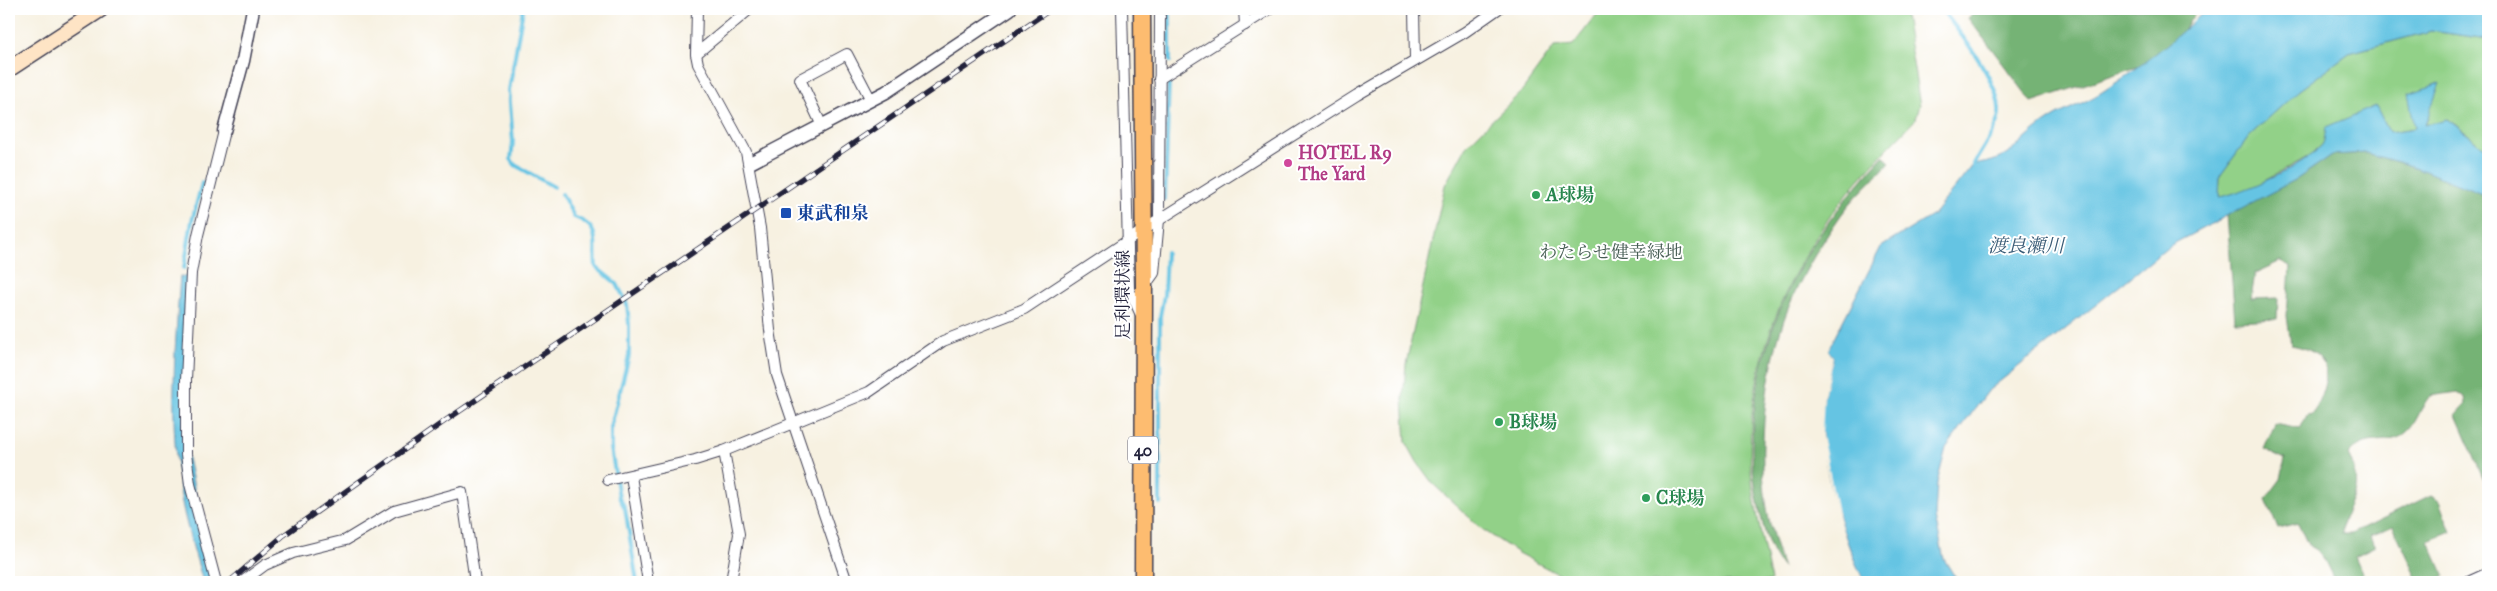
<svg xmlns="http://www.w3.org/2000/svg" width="2497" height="591" viewBox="0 0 2497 591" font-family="'IM FELL Great Primer','Noto Serif JP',serif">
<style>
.green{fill:#92d188;stroke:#5a7a62}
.forest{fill:#75b374;stroke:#4c6a58}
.water{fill:#65c4e3;stroke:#44738f}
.pier{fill:#f7f1e1}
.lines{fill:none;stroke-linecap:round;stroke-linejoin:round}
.stream{stroke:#65c4e3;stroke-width:4}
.minor-casing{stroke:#424154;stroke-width:12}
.tertiary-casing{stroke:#424154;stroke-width:15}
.secondary-casing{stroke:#424154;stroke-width:18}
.primary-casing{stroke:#424154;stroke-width:19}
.minor{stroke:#fff;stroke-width:10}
.tertiary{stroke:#fff;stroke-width:12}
.secondary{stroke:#fee4c5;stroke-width:15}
.primary{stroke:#fdbc6f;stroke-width:16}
.rail-casing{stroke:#22223b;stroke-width:5.5}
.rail{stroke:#fff;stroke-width:4;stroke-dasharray:11;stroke-linecap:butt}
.hotel-dot{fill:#d1479c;stroke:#fff;stroke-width:2}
.leisure-dot{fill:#2e9e5b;stroke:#fff;stroke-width:2}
.transit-dot{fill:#1a4fb4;stroke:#fff;stroke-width:2}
.labels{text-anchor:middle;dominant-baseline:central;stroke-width:4;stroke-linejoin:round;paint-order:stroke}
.shield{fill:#fff;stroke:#646476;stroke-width:1}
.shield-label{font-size:16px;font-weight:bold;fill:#22223b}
.hotel-label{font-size:18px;font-weight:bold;fill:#b23c85;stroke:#fff;text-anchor:start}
.leisure-label{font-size:18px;font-weight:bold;fill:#27864d;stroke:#fff;text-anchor:start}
.transit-label{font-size:18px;font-weight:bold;fill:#164399;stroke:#fff;text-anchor:start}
.park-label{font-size:18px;fill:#495f56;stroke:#fff}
.street-label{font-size:18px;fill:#22223b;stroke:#fff}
.water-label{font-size:19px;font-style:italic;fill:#395b76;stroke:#fff}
</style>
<rect width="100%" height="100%" fill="#fff"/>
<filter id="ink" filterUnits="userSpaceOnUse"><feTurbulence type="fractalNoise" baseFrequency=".02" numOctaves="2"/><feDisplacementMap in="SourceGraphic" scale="10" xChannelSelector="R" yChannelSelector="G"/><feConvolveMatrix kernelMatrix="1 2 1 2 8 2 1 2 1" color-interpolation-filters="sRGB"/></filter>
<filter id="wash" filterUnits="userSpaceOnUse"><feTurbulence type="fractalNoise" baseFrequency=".0096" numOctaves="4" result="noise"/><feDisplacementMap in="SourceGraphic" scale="20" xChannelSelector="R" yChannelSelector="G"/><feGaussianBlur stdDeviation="1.12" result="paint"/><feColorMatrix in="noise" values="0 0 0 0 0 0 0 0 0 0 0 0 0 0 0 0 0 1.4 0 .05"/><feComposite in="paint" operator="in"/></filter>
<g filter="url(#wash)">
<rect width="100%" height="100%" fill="#f7f1e1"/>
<!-- green -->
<g class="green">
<path d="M1601 9H1904L1920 105 1916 119C1890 146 1863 173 1840 203 1780 281 1742 381 1752 481 1756 514 1764 548 1771 581L1768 582H1573L1518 553 1482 529 1433 484 1417 462 1406 442 1403 399 1406 364 1445 185 1467 145 1521 92 1554 47 1573 45Z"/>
<path d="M2431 31 2488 39V147L2483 146 2448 119 2425 126 2439 83 2415 128 2389 132 2376 107 2323 144 2311 155 2250 189 2219 198 2220 176 2249 136 2298 91 2349 53Z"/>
</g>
<!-- forest -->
<g class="forest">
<path d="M1977 9H2198L2181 34 2143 65 2032 102 1968 18Z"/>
<path d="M2366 153 2415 167 2484 195 2488 202V480L2485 482 2456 415 2466 404 2465 397 2458 392 2430 396C2419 408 2417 426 2403 435 2388 446 2366 433 2348 455 2353 464 2357 479 2355 489 2351 507 2341 515 2342 534H2351L2431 495 2439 500 2451 532 2429 541 2444 576 2432 582H2419L2393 526 2371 536 2375 546 2355 556 2366 582H2335L2324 559 2317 550 2308 545 2298 523 2278 528 2266 499 2281 479 2285 459 2264 449 2275 424 2300 429 2307 415 2313 414C2329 382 2337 353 2291 345L2287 316 2290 266 2281 261 2255 273 2251 299 2278 298 2277 319 2235 321 2227 215 2297 179 2332 155Z"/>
<path d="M1883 156 1890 162C1874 179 1855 196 1841 215 1823 241 1806 268 1793 297 1767 354 1757 440 1766 502 1769 524 1776 547 1783 568 1767 550 1762 522 1757 498 1741 416 1766 322 1809 251 1830 217 1856 186 1883 156Z"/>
</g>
<!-- water -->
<g class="water">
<path d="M2207 9H2488V39L2431 31 2349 53 2298 91 2249 136 2220 176 2219 197C2244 193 2305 165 2322 145 2325 141 2325 133 2326 127L2376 106 2389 132 2415 128 2408 94 2440 83 2425 125 2447 119 2483 146 2488 147V202L2484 195 2415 167 2366 153 2332 155 2297 179 2171 245 1989 390 1946 448 1937 483 1935 517 1944 559 1958 582H1864C1843 537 1827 486 1822 436 1819 411 1826 382 1833 357L1828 350 1881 247 1933 215 1974 164C2010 163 2021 138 2048 121 2064 110 2082 104 2099 94 2138 69 2173 41 2207 9Z"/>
<path d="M180 276 188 277 185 444 214 582H203C195 552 184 521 180 490 169 420 175 346 180 276Z"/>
</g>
<!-- pier -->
<path class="pier" d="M1850 301 1828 350 1833 357 1824 396 1822 435 1839 518 1850 553 1864 582H1862L1848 554 1837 518 1819 435 1822 396 1830 358 1825 350Z"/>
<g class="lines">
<!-- stream -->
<g class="stream">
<path d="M523 9 509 90 513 142 511 159 515 165 554 187"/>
<path d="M1170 9V61"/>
<path d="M1941 9C1959 31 2007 90 1998 119 1993 135 1981 150 1974 164V168"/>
<path d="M562 194 574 217C603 228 593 242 596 267L617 284 627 304 629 324V356L611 426V448L619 497 625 508 637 582"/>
<path d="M1165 199 1169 78"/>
<path d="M184 268 192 221 202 183"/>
<path d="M1160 503V316L1164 295 1166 252"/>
</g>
</g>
</g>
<g filter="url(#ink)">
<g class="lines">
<!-- minor casing -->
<g class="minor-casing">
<g id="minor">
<path d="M697 9 696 54 698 64 746 152 760 228 770 330 777 375 847 582"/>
<path d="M1122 9 1129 289 1141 315"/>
<path d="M1244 9 1245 25"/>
<path d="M1414 9 1415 60"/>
<path d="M696 54 750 9"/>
<path d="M1159 79 1270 9"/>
<path d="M822 126 800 79 847 54 871 100"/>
<path d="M1144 287 1154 273 1159 220 1160 9"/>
<path d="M724 451 739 534 731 582"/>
<path d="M631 476 648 582"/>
<path d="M608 480 695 460 724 451 869 392 943 341 1024 309 1159 220 1357 95 1465 32 1498 9"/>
<path d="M216 582 190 484 186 454V380L191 273 198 235 224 131"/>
<path d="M242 582 265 565 293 553 346 540 394 511 462 492 475 582"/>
<path d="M2468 582 2488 573"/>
</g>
</g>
<!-- tertiary casing -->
<g class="tertiary-casing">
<g id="tertiary">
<path d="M224 131 243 61 253 9"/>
<path d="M750 163 886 92 1010 9"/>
</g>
</g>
<!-- secondary casing -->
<g class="secondary-casing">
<path id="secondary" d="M9 69 101 9"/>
</g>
<!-- primary casing -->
<g class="primary-casing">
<path id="primary" d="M1142 9 1144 287 1143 582"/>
</g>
<!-- minor -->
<use href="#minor" class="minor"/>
<!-- tertiary -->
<use href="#tertiary" class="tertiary"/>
<!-- secondary -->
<use href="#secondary" class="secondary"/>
<!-- primary -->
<use href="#primary" class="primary"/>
<!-- rail casing -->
<g class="rail-casing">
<path id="rail" d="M229 582 284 535 442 423 1051 9"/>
</g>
<!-- rail -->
<use href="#rail" class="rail"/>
</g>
</g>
<!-- markers -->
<circle class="hotel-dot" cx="1288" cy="163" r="5"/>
<g class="leisure-dot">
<circle cx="1536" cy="195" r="5"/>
<circle cx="1499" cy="422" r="5"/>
<circle cx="1646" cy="498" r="5"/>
</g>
<rect class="transit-dot" x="780" y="207" width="12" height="12" rx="2.5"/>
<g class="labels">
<!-- shield labels -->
<rect class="shield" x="1128" y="436.5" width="30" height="27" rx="4"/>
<g class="shield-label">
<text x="1143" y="450">40</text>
</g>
<!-- hotel labels -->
<g class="hotel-label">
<text x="1298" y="153">HOTEL R9<tspan x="1298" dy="21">The Yard</tspan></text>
</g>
<!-- leisure labels -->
<g class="leisure-label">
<text x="1546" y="195">A球場</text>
<text x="1509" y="422">B球場</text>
<text x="1656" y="498">C球場</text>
</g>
<!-- transit labels -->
<g class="transit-label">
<text x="797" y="213">東武和泉</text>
</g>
<!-- park labels -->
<g class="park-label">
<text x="1611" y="252">わたらせ健幸緑地</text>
</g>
<!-- street labels -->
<g class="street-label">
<text transform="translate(1123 295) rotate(-90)">足利環状線</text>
</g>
<!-- water labels -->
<g class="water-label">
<text x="2026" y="245">渡良瀬川</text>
</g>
</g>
<!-- margin -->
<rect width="2497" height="591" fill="none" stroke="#fff" stroke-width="30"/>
</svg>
